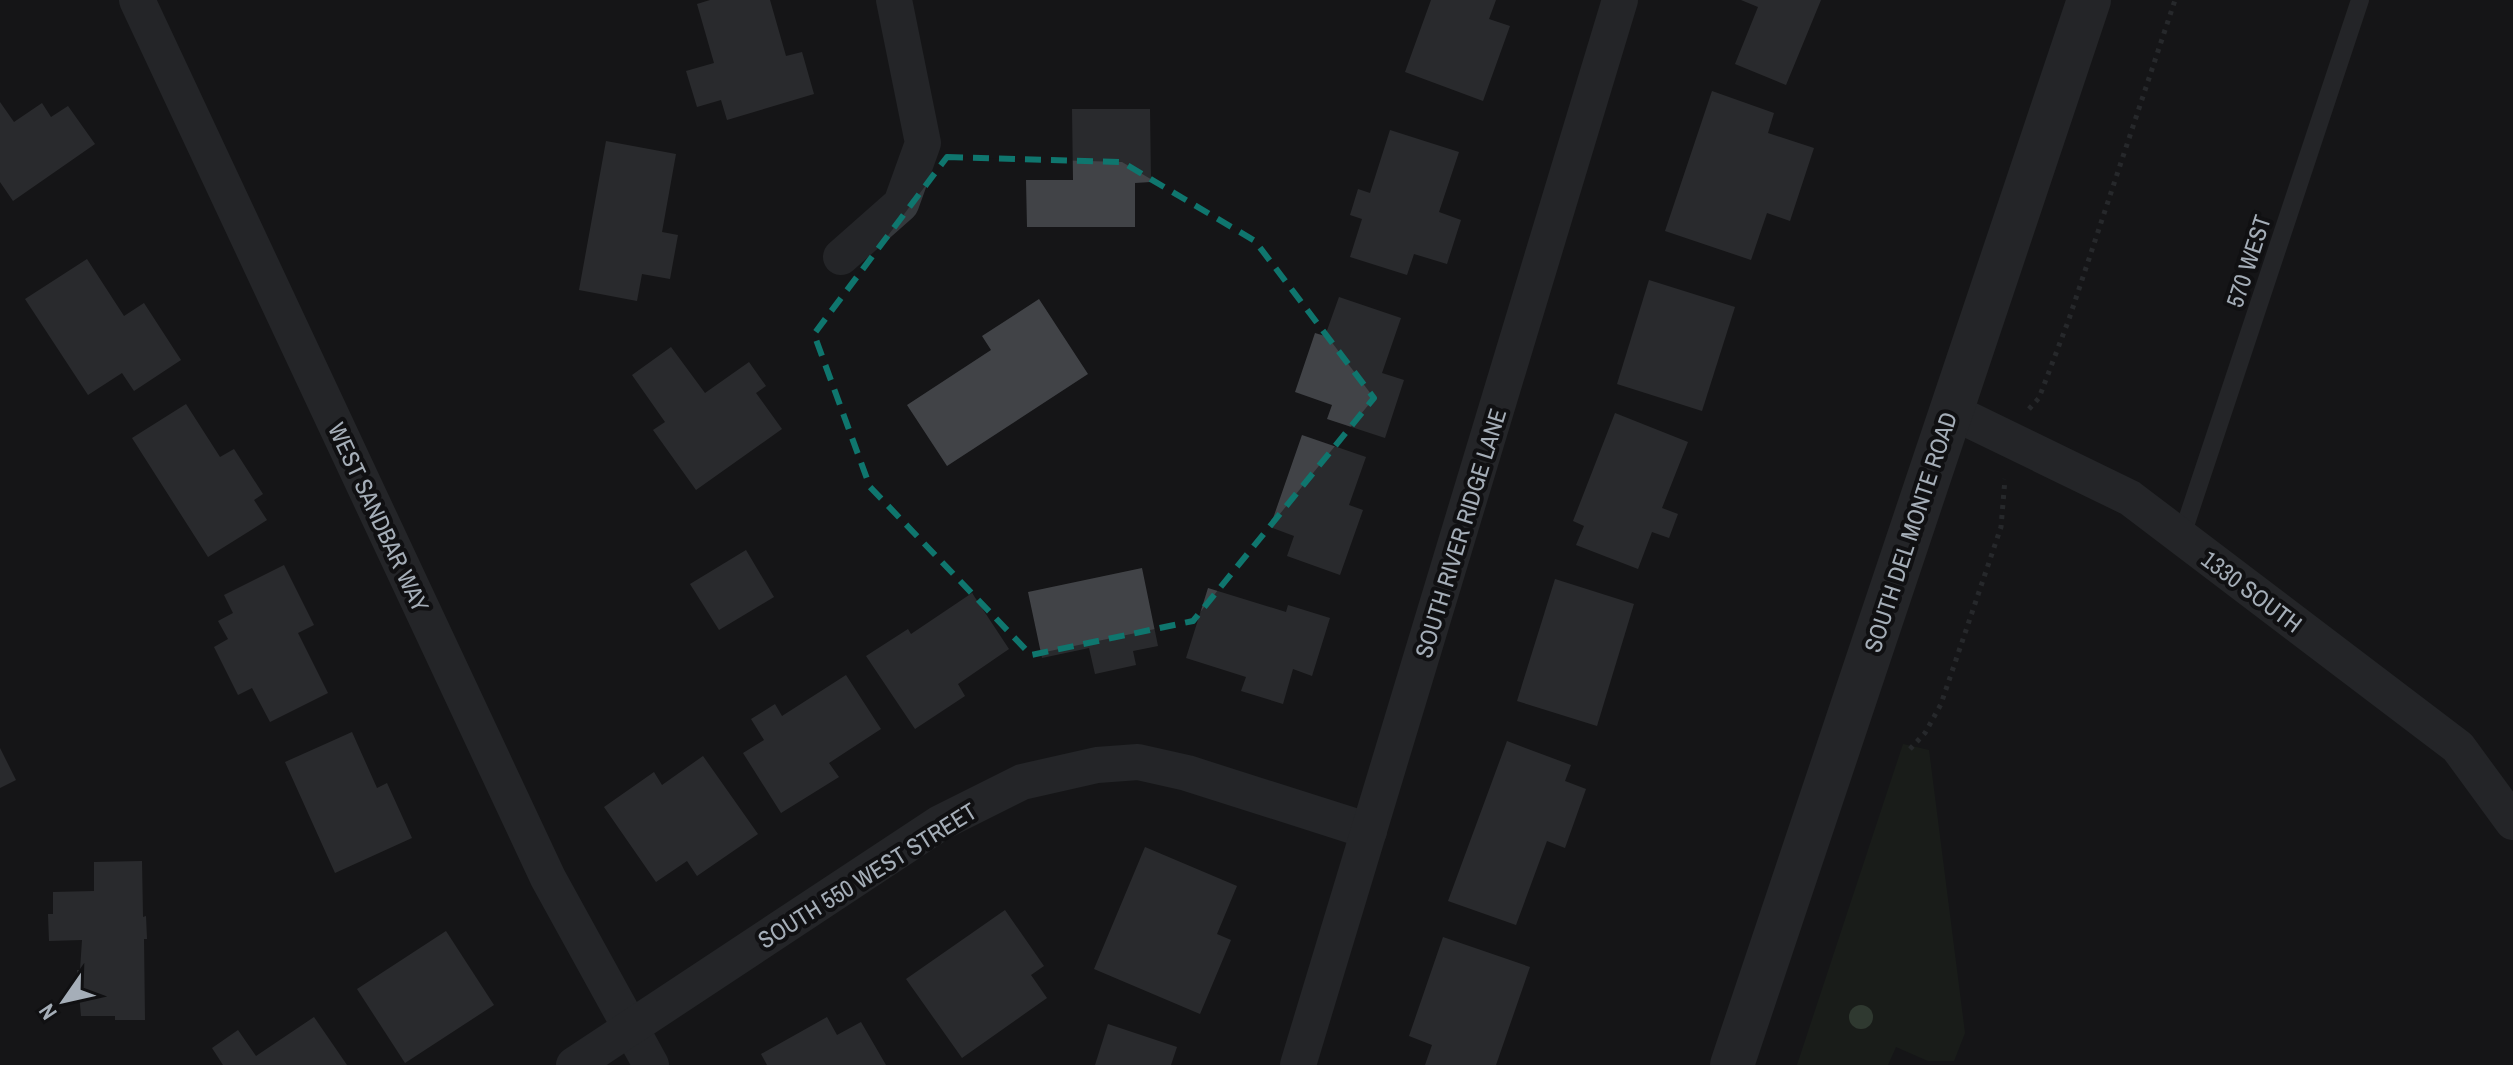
<svg xmlns="http://www.w3.org/2000/svg" width="2513" height="1065" viewBox="0 0 2513 1065" font-family="'Archivo Narrow',sans-serif">
<style>
.green{fill:#1d251c}
.building{fill:#414347}
.lines{fill:none;stroke-linecap:round;stroke-linejoin:round}
.path{stroke:#3b3f43;stroke-width:5;stroke-dasharray:4 6;stroke-linecap:butt}
.service{stroke:#35383c;stroke-width:18}
.minor{stroke:#35383c;stroke-width:36}
.tertiary{stroke:#35383c;stroke-width:44}
.tree{fill:#4f644e}
.marked{fill:none;stroke:#0f766e;stroke-width:6;stroke-dasharray:16 10;stroke-linejoin:round}
.labels{text-anchor:middle;dominant-baseline:central;stroke-width:8;stroke-linejoin:round;paint-order:stroke}
.street-label{font-size:24px;fill:#a5aeb8;stroke:#101012}
</style>
<rect width="100%" height="100%" fill="#151517"/>
<!-- green -->
<path class="green" d="M1903 744 1929 750 1965 1033 1954 1061H1928L1896 1047 1888 1065H1797Z"/>
<!-- building -->
<g class="building">
<path d="M710 0H770L786 56 802 52 814 94 727 120 721 100 697 107 686 71 714 63 697 4Z"/>
<path d="M1431 0H1496L1489 19 1510 26 1483 101 1405 72Z"/>
<path d="M1741 0H1821L1786 85 1735 64 1758 7Z"/>
<path d="M1712 91 1774 113 1768 133 1814 148 1790 221 1767 213 1751 260 1665 231Z"/>
<path d="M0 102 14 122 42 103 51 117 68 106 95 144 13 201 0 182Z"/>
<path d="M1072 109H1150L1151 182 1135 183V227H1027L1026 180H1073Z"/>
<path d="M1390 130 1459 152 1439 212 1461 220 1447 264 1414 254 1407 275 1350 257 1362 219 1350 215 1358 189 1370 193Z"/>
<path d="M606 141 676 154 662 232 678 235 670 279 642 274 637 301 579 290Z"/>
<path d="M87 259 124 316 144 303 181 360 134 391 122 373 88 395 25 299Z"/>
<path d="M1649 280 1735 307 1702 411 1617 384Z"/>
<path d="M1339 297 1401 318 1382 373 1404 380 1385 438 1327 419 1332 405 1295 392 1315 333 1325 336Z"/>
<path d="M1039 299 1088 374 947 466 907 405 991 350 982 336Z"/>
<path d="M671 347 705 393 749 362 766 386 756 393 782 429 696 490 653 430 665 422 632 375Z"/>
<path d="M186 404 220 457 234 449 263 494 254 500 267 520 208 557 132 438Z"/>
<path d="M1615 413 1688 442 1662 508 1678 514 1669 538 1652 532 1638 569 1576 545 1584 526 1573 521Z"/>
<path d="M1302 435 1366 457 1349 505 1363 510 1340 575 1287 556 1294 536 1270 527Z"/>
<path d="M746 550 774 597 719 630 690 584Z"/>
<path d="M284 565 314 625 298 633 328 693 270 722 252 688 238 695 214 647 228 639 218 621 233 613 224 595Z"/>
<path d="M1142 568 1158 646 1133 651 1136 665 1095 674 1089 648 1042 658 1028 592Z"/>
<path d="M1555 579 1634 604 1597 726 1517 701Z"/>
<path d="M1208 588 1286 612 1288 605 1330 618 1312 676 1293 669 1283 704 1241 691 1246 677 1186 658Z"/>
<path d="M972 593 1009 649 958 684 965 696 915 729 866 656 908 629 911 634Z"/>
<path d="M846 675 881 729 829 763 839 777 781 813 743 753 764 740 751 719 775 704 782 716Z"/>
<path d="M352 732 377 788 387 783 412 838 335 873 285 762Z"/>
<path d="M1507 741 1571 765 1565 781 1586 789 1565 848 1547 841 1516 925 1448 901Z"/>
<path d="M0 748 16 780 0 788Z"/>
<path d="M703 756 758 834 697 876 687 861 656 882 604 807 654 772 662 785Z"/>
<path d="M1145 847 1237 886 1217 934 1231 940 1200 1014 1094 969Z"/>
<path d="M142 861 143 917 146 916 147 939H144L145 1020H115V1016H81L77 970H80L82 940 49 941 48 914H53V892L94 891V862Z"/>
<path d="M1005 910 1044 966 1031 975 1047 998 962 1058 906 979Z"/>
<path d="M446 931 494 1005 405 1063 357 989Z"/>
<path d="M1443 937 1530 967 1496 1065H1425L1432 1045 1409 1036Z"/>
<path d="M314 1017 347 1065H223L212 1048 238 1030 256 1056Z"/>
<path d="M827 1017 837 1035 861 1022 886 1065H767L761 1054Z"/>
<path d="M1108 1024 1177 1047 1171 1065H1095Z"/>
</g>
<g class="lines">
<!-- path -->
<g class="path">
<path d="M2029 409 2039 398 2069 319 2175 0"/>
<path d="M1910 749 1925 733 1941 704 2001 527 2005 479"/>
</g>
<!-- service -->
<path class="service" d="M2181 538 2360 0"/>
<!-- minor -->
<g class="minor">
<path d="M137 0 548 878 651 1065"/>
<path d="M841 257 901 204 923 143 894 0"/>
<path d="M1951 411 2130 498 2458 747 2513 822"/>
<path d="M574 1065 940 823 1022 782 1097 765 1138 762 1187 773 1369 831"/>
<path d="M1298 1065 1620 0"/>
</g>
<!-- tertiary -->
<path class="tertiary" d="M1732 1065 2089 0"/>
</g>
<!-- trees -->
<circle class="tree" cx="1861" cy="1017" r="12"/>
<!-- marked area -->
<path d="M0 0H2513V1065H0ZM947 157 1122 162 1255 241 1374 398 1193 621 1031 655 870 487 814 334Z" fill="#151517" fill-opacity=".55" fill-rule="evenodd"/>
<path class="marked" d="M947 157 1122 162 1255 241 1374 398 1193 621 1031 655 870 487 814 334Z"/>
<g class="labels">
<!-- street labels -->
<g class="street-label">
<text transform="translate(2248 261) rotate(-72)">570 WEST</text>
<text transform="translate(379 517) rotate(65)">WEST SANDBAR WAY</text>
<text transform="translate(1910 532) rotate(-72)">SOUTH DEL MONTE ROAD</text>
<text transform="translate(1460 533) rotate(-73)">SOUTH RIVER RIDGE LANE</text>
<text transform="translate(2252 591) rotate(37)">1330 SOUTH</text>
<text transform="translate(867 875) rotate(-32)">SOUTH 550 WEST STREET</text>
</g>
</g>
<!-- north arrow -->
<g transform="translate(64 1001) rotate(236)" stroke="#101012" stroke-width="6" paint-order="stroke">
<path d="M0-6L14 30L0 20L-14 30Z" fill="#a5aeb8"/>
<text y="-12" font-size="22" font-weight="bold" text-anchor="middle" fill="#a5aeb8">N</text>
</g>
</svg>
